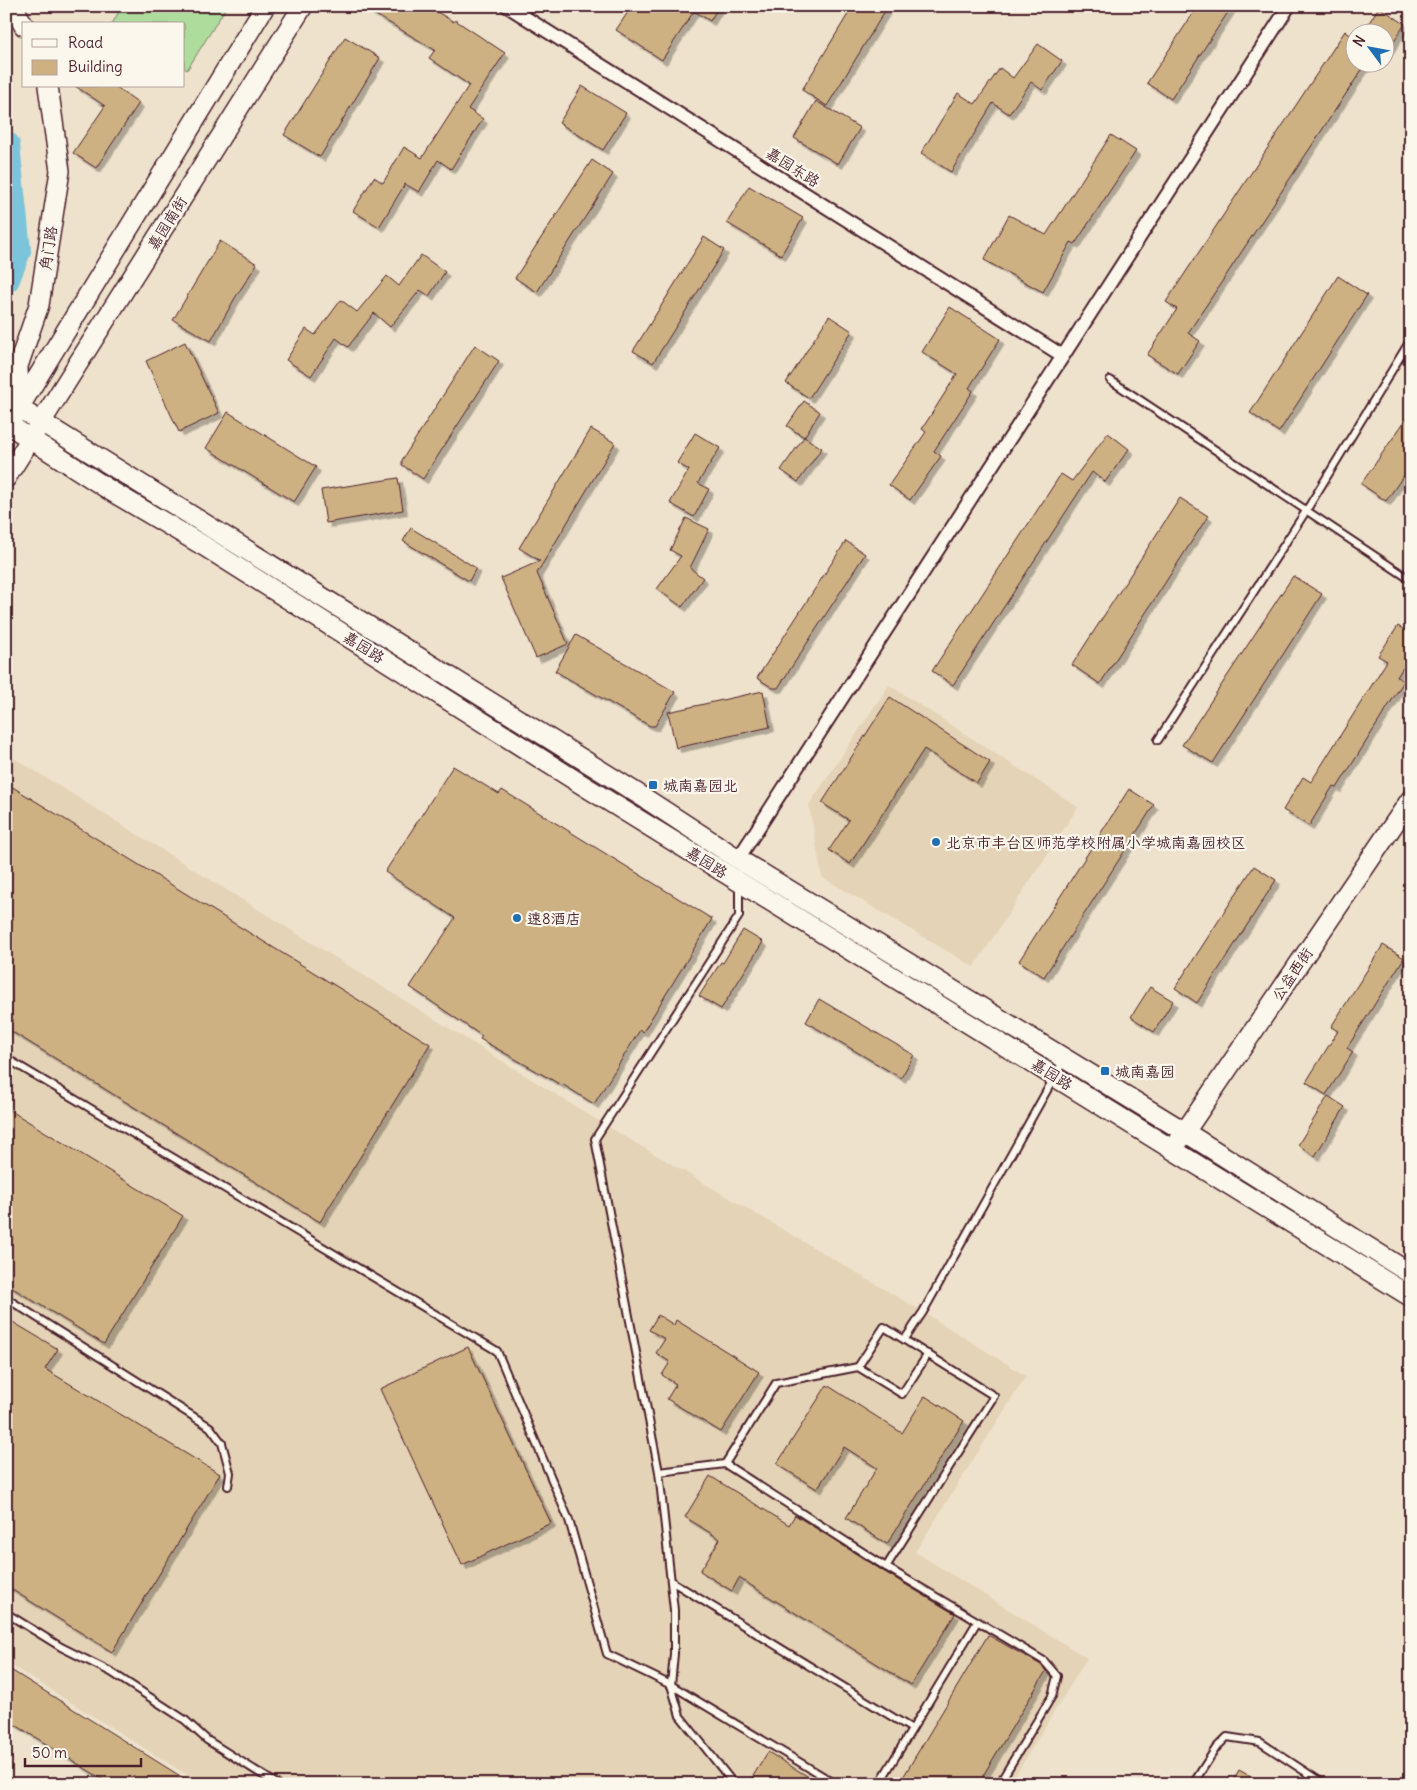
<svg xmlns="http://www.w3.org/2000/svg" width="1417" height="1790" viewBox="0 0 1417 1790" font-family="Delius,'LXGW WenKai TC',sans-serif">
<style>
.built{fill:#e4d3b6}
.green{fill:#addc9c;stroke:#7c7e64}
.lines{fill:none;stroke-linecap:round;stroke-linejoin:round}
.river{stroke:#7bc4db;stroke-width:28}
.building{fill:#ceb183;stroke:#4a1f2b;filter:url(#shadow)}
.lane-casing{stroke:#4a1f2b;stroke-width:10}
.street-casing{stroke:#4a1f2b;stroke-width:16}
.secondary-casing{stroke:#4a1f2b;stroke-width:22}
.lane{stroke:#fbf7ec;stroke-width:6}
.street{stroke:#fbf7ec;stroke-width:12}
.secondary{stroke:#fbf7ec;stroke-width:19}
.poi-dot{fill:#1f6fb2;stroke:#fbf7ec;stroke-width:2}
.labels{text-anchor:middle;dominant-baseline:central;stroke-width:4.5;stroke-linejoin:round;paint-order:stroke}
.street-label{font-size:15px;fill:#4a1f2b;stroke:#fbf7ec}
.poi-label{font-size:15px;fill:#4a1f2b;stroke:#fbf7ec;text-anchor:start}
</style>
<defs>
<filter id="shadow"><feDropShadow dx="4.5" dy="4.5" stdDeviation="0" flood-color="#0004"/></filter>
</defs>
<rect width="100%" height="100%" fill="#eee2cc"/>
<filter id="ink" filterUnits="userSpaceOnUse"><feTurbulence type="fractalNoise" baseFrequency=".02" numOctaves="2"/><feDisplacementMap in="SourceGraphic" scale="10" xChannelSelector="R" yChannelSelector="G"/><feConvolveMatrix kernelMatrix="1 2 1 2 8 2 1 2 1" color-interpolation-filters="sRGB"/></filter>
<g filter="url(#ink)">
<!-- built -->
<g class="built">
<path d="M889 685 1078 807 974 967 822 877 809 805Z"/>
<path d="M6 753 605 1125 923 1312 1026 1376 915 1552 1087 1658 1010 1784H202L6 1662Z"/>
</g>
<!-- green -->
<path class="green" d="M122 6H227L187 70 184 68V24H112Z"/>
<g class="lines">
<!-- river -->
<path class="river" d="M6 145 17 251 6 279"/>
</g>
<!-- building -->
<g class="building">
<path d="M361 6H427L454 22 455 20 505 53 468 109 483 119 451 169 438 160 419 192 405 184 379 227 353 211 374 177 383 183 404 147 422 158 469 85 429 58 435 50Z"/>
<path d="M632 6H719L710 21 694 11 662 60 616 30Z"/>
<path d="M853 6H888L827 106 802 90Z"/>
<path d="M1198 6H1232L1171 99 1147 83Z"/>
<path d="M1379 7 1405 24 1384 56V32H1363Z"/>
<path d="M1345 31 1354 38V62H1367L1188 333 1200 341 1178 374 1147 355 1177 309 1166 302Z"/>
<path d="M345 37 380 58 320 157 284 135Z"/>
<path d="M1038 44 1062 61 1042 90 1031 82 1009 114 993 103 951 172 921 153 958 93 975 104 1000 68 1013 78Z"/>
<path d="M75 86H115L139 103 96 168 73 153 105 106Z"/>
<path d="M582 86 626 113 603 150 559 123Z"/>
<path d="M816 101 860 128 838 164 794 138Z"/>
<path d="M1111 135 1136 151 1075 244 1071 242 1043 292 984 260 1009 215 1046 235Z"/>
<path d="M592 160 613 174 537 292 515 278Z"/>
<path d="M749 186 803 218 781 255 727 223Z"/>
<path d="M704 237 724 250 653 363 633 351Z"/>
<path d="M220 241 257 264 235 298 211 341 173 320Z"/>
<path d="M421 255 445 272 429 296 420 290 390 327 374 313 348 347 336 338 311 376 286 360 306 329 315 335 341 300 357 312 387 276 399 286Z"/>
<path d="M1338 276 1367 295 1279 432 1250 413Z"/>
<path d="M950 307 1000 339 969 388 973 391 934 451 941 456 910 500 889 485 926 432 922 429 957 374 922 352Z"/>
<path d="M829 316 852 331 809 398 786 383Z"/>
<path d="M185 342 219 413 179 432 146 361Z"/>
<path d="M475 345 499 361 423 479 402 465V460Z"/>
<path d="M804 401 820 412 804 437 787 426Z"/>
<path d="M228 412 316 467 294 502 206 448Z"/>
<path d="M1411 412V465L1386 501 1361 484Z"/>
<path d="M591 429 615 443 537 573 568 644 536 658 501 578 540 561 519 548Z"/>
<path d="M695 433 720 448 698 483 709 489 694 517 670 503 689 470 677 463Z"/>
<path d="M1108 433 1129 449 1105 482 1092 472 953 685 932 671 1061 474 1072 481Z"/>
<path d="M804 437 822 448 798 482 781 470Z"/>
<path d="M398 478 403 510 326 523 321 490Z"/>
<path d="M1180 498 1208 516 1100 684 1072 665Z"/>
<path d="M686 518 709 529 690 568 703 578 682 607 657 589 681 556 670 550Z"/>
<path d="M411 528 476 568 469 581 403 541Z"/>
<path d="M846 541 865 554 778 688H773L757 678Z"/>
<path d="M1293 576 1322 594 1213 763 1182 745Z"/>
<path d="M1398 626 1411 634V655L1397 677 1404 681 1337 788 1333 786 1309 826 1283 810 1303 777 1311 782 1387 661 1378 656Z"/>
<path d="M576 635 675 692 655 726H650L555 671Z"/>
<path d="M763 691 770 727 676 748 668 712Z"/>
<path d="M890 697 990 762 977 783 924 749 850 864 829 850 849 820 822 803Z"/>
<path d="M453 766 499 794 502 790 712 919 643 1032 640 1030 594 1104 562 1084 561 1085 480 1039 482 1036 410 987 455 918 385 872Z"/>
<path d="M6 783 430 1044 320 1222 6 1028Z"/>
<path d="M1129 789 1154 805 1044 977 1019 961Z"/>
<path d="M1254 866 1276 880 1197 1003 1175 988Z"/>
<path d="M743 930 763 942 721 1009 699 996 721 962 723 963Z"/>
<path d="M1383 945 1404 958 1347 1048 1353 1052 1326 1095 1306 1082 1338 1031 1331 1027Z"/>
<path d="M1150 987 1173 1001 1154 1032 1131 1017Z"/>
<path d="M819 999 914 1055 901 1078 806 1022Z"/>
<path d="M1328 1096 1345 1107 1315 1156 1298 1145Z"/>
<path d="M6 1108 183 1216 104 1344 6 1284Z"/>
<path d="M658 1315 674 1325 676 1320 759 1372 721 1432 667 1399 676 1384 662 1375 670 1362 656 1353 665 1339 649 1330Z"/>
<path d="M6 1318 58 1349 45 1369 220 1474 112 1652 6 1586Z"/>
<path d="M468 1347 551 1523 462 1565 380 1389Z"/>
<path d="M827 1385 902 1433 925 1396 964 1421 887 1544 846 1518 877 1468 844 1447 817 1489 777 1464Z"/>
<path d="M710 1476 789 1525 795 1515 883 1571 955 1614 911 1685 739 1578 732 1591 700 1571 720 1539 685 1517Z"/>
<path d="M988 1635 1041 1665 1046 1671 978 1784H899Z"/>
<path d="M6 1667 193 1784H110L6 1719Z"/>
<path d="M768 1752 820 1784H748Z"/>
<path d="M1239 1770 1264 1784H1231Z"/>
</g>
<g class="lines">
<!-- lane casing -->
<g class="lane-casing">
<g id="lane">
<path d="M1110 380 1411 580"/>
<path d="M1158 740 1306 511 1411 339"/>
<path d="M6 1058 497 1351 569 1520 607 1654 671 1685 836 1784"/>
<path d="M6 1298 210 1427 222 1443 230 1473 228 1486"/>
<path d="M905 1339 923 1312 1064 1060"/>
<path d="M858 1367 884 1327 994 1396 886 1567"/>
<path d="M725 1464 886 1567 1044 1661 1057 1676 1052 1696 999 1784"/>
<path d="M659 1472 725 1464 776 1383 858 1367 902 1394 928 1354"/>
<path d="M671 1581 912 1729"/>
<path d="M6 1613 61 1647 111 1672 185 1720 207 1740 277 1784"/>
<path d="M734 1784 680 1716 671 1685 674 1654V1610L659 1472 595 1139 739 916V885"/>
<path d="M879 1784 977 1622"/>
<path d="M1193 1784 1216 1748 1227 1737 1260 1742 1324 1784"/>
</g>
</g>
<!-- street casing -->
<g class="street-casing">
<g id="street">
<path d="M507 6 1063 356"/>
<path d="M738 859 1289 6"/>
</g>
</g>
<!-- secondary casing -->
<g class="secondary-casing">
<g id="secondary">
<path d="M13 6 24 26"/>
<path d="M6 400 643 797 738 859 1185 1132 1411 1274"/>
<path d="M19 408 18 366 39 305 60 171 48 86"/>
<path d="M12 419 265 6"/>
<path d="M6 423 111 491 204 546 581 784 1411 1297"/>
<path d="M6 478 303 6"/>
<path d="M1178 1142 1411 799"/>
</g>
</g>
<!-- lane -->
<use href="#lane" class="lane"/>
<!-- street -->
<use href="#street" class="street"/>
<!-- secondary -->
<use href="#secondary" class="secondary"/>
</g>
</g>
<!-- markers -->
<g class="poi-dot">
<rect x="648" y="780" width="10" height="10" rx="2.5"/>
<circle cx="936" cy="842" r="5"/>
<circle cx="517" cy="918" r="5"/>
<rect x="1100" y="1066" width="10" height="10" rx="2.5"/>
</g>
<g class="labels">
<!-- street labels -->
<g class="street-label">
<text transform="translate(793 167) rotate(32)">嘉园东路</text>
<text transform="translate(167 223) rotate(-58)">嘉园南街</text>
<text transform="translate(48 248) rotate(-81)">角门路</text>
<text transform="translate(364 647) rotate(32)">嘉园路</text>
<text transform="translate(707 862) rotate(32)">嘉园路</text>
<text transform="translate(1292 974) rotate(-56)">公益西街</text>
<text transform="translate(1052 1074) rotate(32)">嘉园路</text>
</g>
<!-- poi labels -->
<g class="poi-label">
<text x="663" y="785">城南嘉园北</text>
<text x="946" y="842">北京市丰台区师范学校附属小学城南嘉园校区</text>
<text x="527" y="918">速8酒店</text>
<text x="1115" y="1071">城南嘉园</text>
</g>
</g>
<!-- margin -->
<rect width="1417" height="1790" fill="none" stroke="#fbf7ec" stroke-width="25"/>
<rect x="12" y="12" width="1392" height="1765" fill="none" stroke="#4a1f2b" stroke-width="2" filter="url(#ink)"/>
<!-- legend -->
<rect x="22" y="22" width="162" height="65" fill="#fbf7ec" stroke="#b4a19f"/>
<rect x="32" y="39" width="25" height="8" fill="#fbf7ec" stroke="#b4a19f"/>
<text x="68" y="48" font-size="15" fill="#4a1f2b">Road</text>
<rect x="32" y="60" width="25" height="15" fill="#ceb183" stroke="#b4a19f"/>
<text x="68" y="72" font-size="15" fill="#4a1f2b">Building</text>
<!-- north arrow -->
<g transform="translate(1370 48) rotate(302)"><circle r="24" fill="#fbf7ec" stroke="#b4a19f"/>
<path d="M0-4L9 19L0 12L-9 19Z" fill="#1f6fb2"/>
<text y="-8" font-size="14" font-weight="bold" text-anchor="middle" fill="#4a1f2b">N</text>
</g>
<!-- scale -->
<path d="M25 1758v8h116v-8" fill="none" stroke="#4a1f2b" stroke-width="2.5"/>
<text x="32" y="1758" font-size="15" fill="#4a1f2b" stroke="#fbf7ec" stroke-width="4" paint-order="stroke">50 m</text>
</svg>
